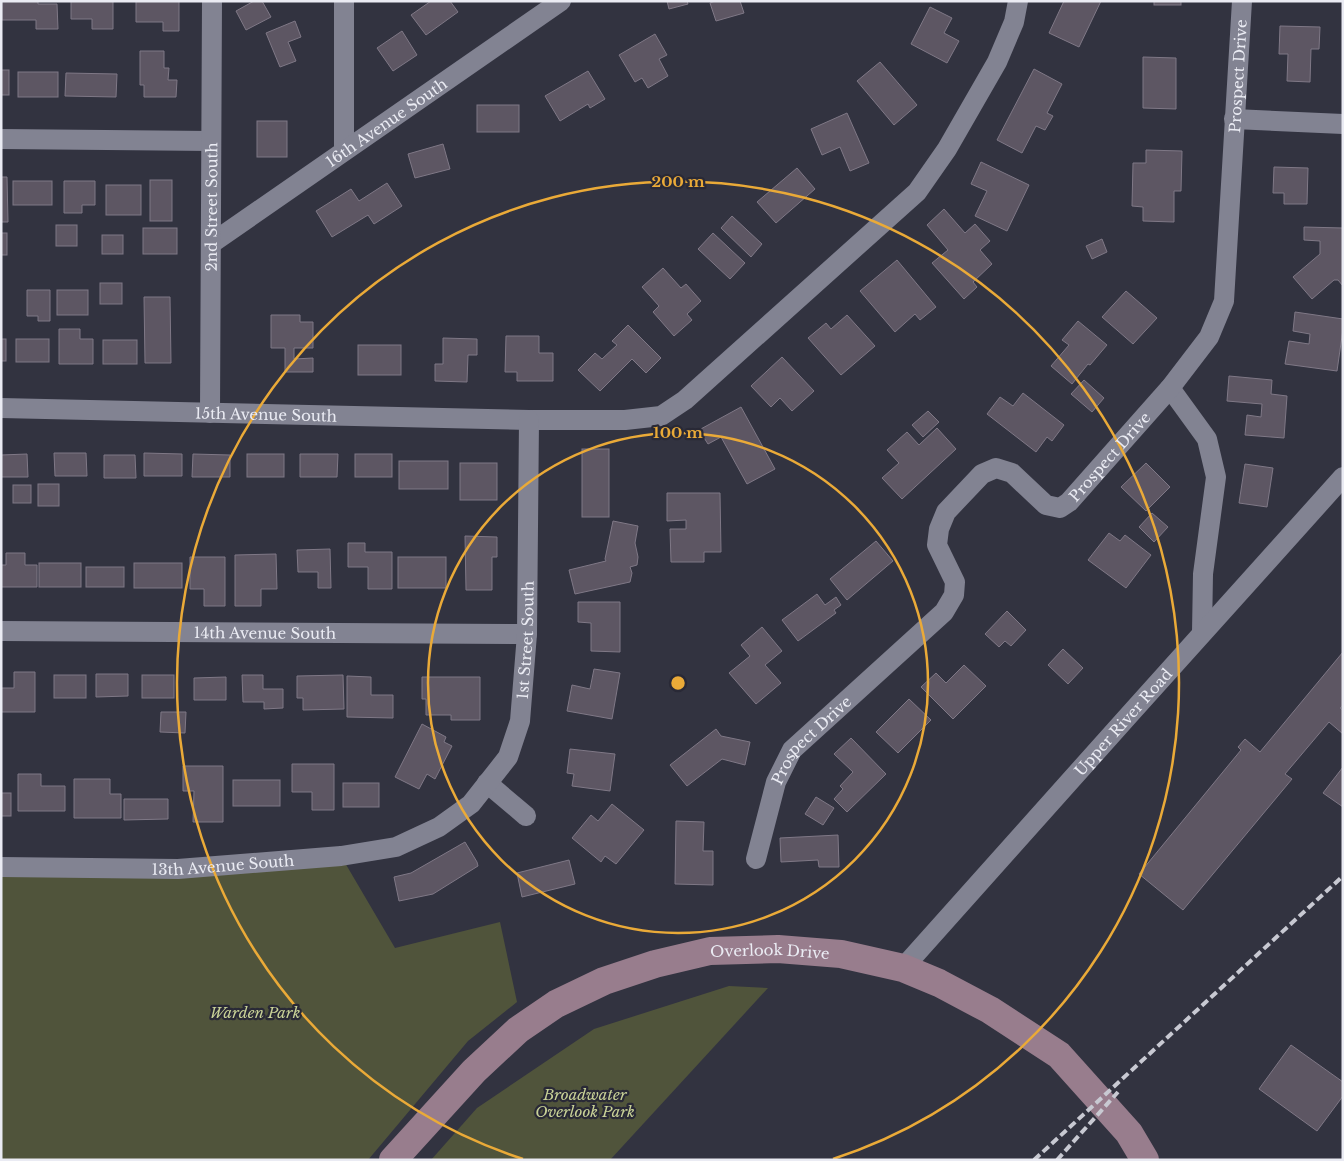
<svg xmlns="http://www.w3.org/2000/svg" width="1344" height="1161" viewBox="0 0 1344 1161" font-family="'Libre Baskerville',serif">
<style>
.green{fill:#50543b}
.building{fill:#5d5663;stroke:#7f7886}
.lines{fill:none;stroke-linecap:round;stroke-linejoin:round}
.minor{stroke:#828392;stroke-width:20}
.secondary{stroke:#987d8d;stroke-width:28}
.rail{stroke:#c8c9d2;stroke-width:4;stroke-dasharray:8 4;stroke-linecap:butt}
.ring{fill:none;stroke:#eaaa38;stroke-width:2.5}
.labels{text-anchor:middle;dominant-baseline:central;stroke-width:4.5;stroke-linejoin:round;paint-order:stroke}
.street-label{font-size:15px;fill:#eaebf3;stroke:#292936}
.park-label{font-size:15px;font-style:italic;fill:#c9d297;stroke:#292936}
.centre{fill:#eaaa38;stroke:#292936;stroke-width:2.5}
.ring-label{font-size:15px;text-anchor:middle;font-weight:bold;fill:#eaaa38;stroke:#292936;stroke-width:4.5;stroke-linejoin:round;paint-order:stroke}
</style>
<rect width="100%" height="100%" fill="#323340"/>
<!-- green -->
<g class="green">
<path d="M341 856 395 948 500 922 517 1002 468 1041 368 1160H1V867Z"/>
<path d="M729 986 768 988 610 1160H431L477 1108 594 1029Z"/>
</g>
<!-- building -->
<g class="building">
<path d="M2 1H38V4H57L58 29H36V20H2Z"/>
<path d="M71 1H113V29H92V19H71Z"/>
<path d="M136 1H179V31H163V22H136Z"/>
<path d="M254 1H262L271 17 246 30 236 11Z"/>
<path d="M431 1H450L458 12 426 35 411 15Z"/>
<path d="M667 1H687L688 4 669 9Z"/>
<path d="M715 1H740L744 13 716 21 710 3Z"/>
<path d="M1064 1H1101L1079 47 1049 33Z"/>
<rect x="1154" y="1" width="27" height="4"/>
<path d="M930 7 952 18 944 33 959 41 947 63 911 44Z"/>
<path d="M295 21 301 37 288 42 296 61 280 67 266 33Z"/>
<path d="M1280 26 1320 27 1319 49H1311L1310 82 1287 81 1288 54H1279Z"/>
<path d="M402 31 417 55 393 71 377 48Z"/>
<path d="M655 34 667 55 659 59 668 76 648 88 642 78 635 82 619 55Z"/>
<path d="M140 51H164V68H169L168 80H177L176 97H144V85H140Z"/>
<path d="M1143 57 1176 58V109L1143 108Z"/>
<path d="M880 62 917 105 894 125 857 81Z"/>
<path d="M1034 69 1062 84 1047 113 1053 116 1045 130 1036 126 1022 153 997 140Z"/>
<rect x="1" y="70" width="8" height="25"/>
<path d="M588 71 605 99 590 108 588 104 560 121 545 96Z"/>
<rect x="18" y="72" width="40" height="25"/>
<path d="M66 73 117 74 116 97 65 96Z"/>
<rect x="477" y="105" width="42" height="27"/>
<path d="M847 113 869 163 850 171 840 147 822 155 811 129Z"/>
<rect x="257" y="121" width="30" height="36"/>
<path d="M443 144 450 169 415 178 408 154Z"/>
<path d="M1146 150 1182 151 1181 191H1174V222L1143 221V207L1132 206 1133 163H1146Z"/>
<path d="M981 162 1029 185 1007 231 975 216 987 191 971 184Z"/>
<path d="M1274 167 1308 168 1307 204H1284V193H1273Z"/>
<path d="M797 168 815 189 776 223 757 202Z"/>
<path d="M1 177H7L8 222H1Z"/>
<rect x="150" y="180" width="22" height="41"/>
<rect x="13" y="181" width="39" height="24"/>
<path d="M64 181H95V205H82V213H64Z"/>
<path d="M387 183 402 206 374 224 368 215 332 237 316 211 351 189 359 201Z"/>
<rect x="106" y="185" width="35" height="30"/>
<path d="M944 209 965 233 975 224 990 241 980 250 992 264 973 282 977 287 964 299 932 263 948 250 927 225Z"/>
<path d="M732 216 762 244 751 257 721 228Z"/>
<rect x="56" y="225" width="21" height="21"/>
<path d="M1304 227 1343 228V286L1338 280H1334L1312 299 1293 277 1320 254V241L1304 240Z"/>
<rect x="143" y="228" width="34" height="26"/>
<rect x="1" y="233" width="6" height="22"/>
<path d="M713 233 745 263 730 279 698 249Z"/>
<rect x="102" y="235" width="21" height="19"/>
<path d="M1102 239 1107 252 1092 259 1086 246Z"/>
<path d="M897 260 936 307 920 320 915 314 895 332 860 291Z"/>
<path d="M663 268 681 288 686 284 701 301 687 314 692 320 674 336 653 312 659 306 642 287Z"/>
<rect x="100" y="283" width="22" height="21"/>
<path d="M27 290H50V321H38V316H27Z"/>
<rect x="57" y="290" width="31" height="25"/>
<path d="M1126 291 1157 318 1133 344 1102 317Z"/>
<path d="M144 297H170L171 363H145Z"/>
<path d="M1295 312 1343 319V329L1337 371 1285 364 1289 341 1309 344 1310 334 1293 331Z"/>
<path d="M271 315H300V322H313V348H294V359L313 358V372H285V348H271Z"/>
<path d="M847 315 875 346 841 375 808 338 826 323 831 329Z"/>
<path d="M1078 321 1107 345 1090 365 1088 364 1072 384 1051 366 1069 345 1062 340Z"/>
<path d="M628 325 661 358 646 373 632 359 600 391 578 370 595 353 602 359 617 345 612 341Z"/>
<path d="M59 329H80V339H93V364H59Z"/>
<path d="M506 336H539V353H553V381H517V372H505Z"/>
<path d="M443 338 477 339V355H468L467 382 435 381V364H443Z"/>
<rect x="1" y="339" width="5" height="22"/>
<rect x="16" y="339" width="33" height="23"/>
<rect x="103" y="340" width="34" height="24"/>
<rect x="358" y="345" width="43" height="30"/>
<path d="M782 357 814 391 792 411 780 398 771 407 751 386Z"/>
<path d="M1229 376 1272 380 1271 394 1287 396 1284 438 1245 435 1247 415 1261 417 1262 404 1227 401Z"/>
<path d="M1084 380 1104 398 1092 412 1071 394Z"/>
<path d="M1023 393 1064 425 1052 441 1047 437 1036 452 987 414 1000 397 1013 406Z"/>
<path d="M741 407 775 469 747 484 721 437 708 444 699 430Z"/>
<path d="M928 411 939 422 923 437 912 425Z"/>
<path d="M937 428 956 449 902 499 882 478 899 463 887 450 907 432 919 445Z"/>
<rect x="582" y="449" width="27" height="68"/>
<path d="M54 453H86L87 476H55Z"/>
<path d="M144 453 182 454V476H144Z"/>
<path d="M27 454 28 477H1V455Z"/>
<path d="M193 454 230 455V477H192Z"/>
<rect x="247" y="454" width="37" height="23"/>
<path d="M300 454H338L337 477H300Z"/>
<rect x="355" y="454" width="37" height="23"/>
<path d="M104 455H135L136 478H104Z"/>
<rect x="399" y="461" width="49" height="28"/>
<rect x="460" y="463" width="37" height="37"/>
<path d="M1146 463 1170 487 1146 511 1121 487Z"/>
<path d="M1245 464 1273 468 1267 507 1239 503Z"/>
<rect x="38" y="484" width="21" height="22"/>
<rect x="13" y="485" width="18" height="18"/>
<path d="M667 493H720L721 552H704V562H671L670 529H686V520L667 521Z"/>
<path d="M1152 513 1168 527 1154 542 1139 527Z"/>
<path d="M613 521 638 526 635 543 638 557 637 565 630 567 632 573 630 582 575 594 569 570 606 561 605 559Z"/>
<path d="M1109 533 1120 541 1125 535 1151 555 1126 588 1088 560Z"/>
<path d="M465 536 497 537V557H492V590H466Z"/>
<path d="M876 541 893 561 847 600 830 579Z"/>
<path d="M348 543H365V552H392V589H368V567H348Z"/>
<path d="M330 549 331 588H318V572H298L297 550Z"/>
<path d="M6 553H25V565H37V587H1V565H6Z"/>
<path d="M276 554 277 589H261V606H235V555Z"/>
<path d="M190 557H225V606H204V589H190Z"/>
<rect x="398" y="557" width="48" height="31"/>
<rect x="39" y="563" width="42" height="24"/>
<rect x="134" y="563" width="48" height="25"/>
<rect x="86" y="567" width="38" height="20"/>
<path d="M817 594 825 605 836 597 841 605 834 610 836 613 798 641 782 620Z"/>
<path d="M578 602H620V652L591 651V623L578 622Z"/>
<path d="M1007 611 1026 630 1011 646 1005 641 999 647 985 634Z"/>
<path d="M762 627 782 651 765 665 781 683 756 704 729 673 750 656 741 645Z"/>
<path d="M1063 649 1083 668 1068 684 1048 665Z"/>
<path d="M1343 652V706L1340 708 1343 710V734L1329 722 1285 774 1292 779 1183 910 1139 874 1241 750 1238 747 1245 739 1260 752Z"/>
<path d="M964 665 986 686 953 719 921 687 936 673 946 683Z"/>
<path d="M594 669 620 673 612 719 567 711 572 685 590 689Z"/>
<path d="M14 672H35V712H1V688H14Z"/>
<path d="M96 674H128V696L96 697Z"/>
<rect x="54" y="675" width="32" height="23"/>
<rect x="142" y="675" width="32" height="23"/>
<path d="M242 675H263V689H283V708L264 709V702H243Z"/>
<path d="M343 675 344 709 303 710V698H297V676Z"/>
<path d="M347 676 371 677V695H393V718L347 717Z"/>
<path d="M226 677V700H194V678Z"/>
<path d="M422 677H480V720H451V715H426V699H422Z"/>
<path d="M909 699 931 720 898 753 876 732Z"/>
<path d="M161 712H186L185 733 160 732Z"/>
<path d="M422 724 446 737 444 742 452 746 435 779 427 774 419 789 395 777Z"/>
<path d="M716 729 721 736 750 742 745 765 722 759 687 786 670 765Z"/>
<path d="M851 738 886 774 847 812 834 799 843 789 840 786 853 772 834 754Z"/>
<path d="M570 749 615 754 610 791 572 786 574 774 567 773Z"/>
<path d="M292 764H334V810H312V792H292Z"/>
<path d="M183 766H223V822H193L194 791H183Z"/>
<path d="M1343 767V807L1323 793Z"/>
<path d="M18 774H41V786H65V811H18Z"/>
<path d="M74 779H110V794H121V818H74Z"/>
<rect x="233" y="780" width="47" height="26"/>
<rect x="343" y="783" width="36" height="24"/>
<rect x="1" y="793" width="10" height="23"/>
<path d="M816 797 834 808 823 825 805 814Z"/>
<path d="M124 799H168V819L124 820Z"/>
<path d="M612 804 644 830 616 864 605 856 601 862 572 838 591 815 598 821Z"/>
<path d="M676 821 704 822 703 851H713V885L675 884Z"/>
<path d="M838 835 839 867H819L818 860 781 862 780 838Z"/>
<path d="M465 842 477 862 478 866 433 894 399 901 394 877 411 873Z"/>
<path d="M569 860 575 884 522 897 517 873Z"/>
<path d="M1291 1045 1343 1082V1096L1317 1131 1259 1089Z"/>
</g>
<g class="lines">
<!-- minor -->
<g class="minor">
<path d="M1234 119 1343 124"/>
<path d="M1 139 211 141"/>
<path d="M344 150V1"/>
<path id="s1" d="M212 243 561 1"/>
<path d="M1170 388 1207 439 1216 477 1203 574 1202 632"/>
<path id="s2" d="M1 408 529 420H625L661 416 685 400 917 192 947 149 997 62 1014 22 1018 1"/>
<path id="s3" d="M210 413 212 1"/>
<path id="s4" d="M1 631 527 634"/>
<path d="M487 783 526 816"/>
<path id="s5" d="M756 859 776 782 792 750 944 612 954 595 955 582 937 545 939 529 946 512 982 474 996 468 1012 473 1046 505 1060 508 1069 502 1170 388 1209 337 1224 301 1242 1"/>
<path id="s6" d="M1 867 178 869 341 856 396 847 439 827 471 804 508 757 520 721 527 634 529 420"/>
<path id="s7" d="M903 968C1050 804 1195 640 1343 477"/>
</g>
<!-- secondary -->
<path class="secondary" id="s8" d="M393 1160 474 1071 518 1030 556 1004 604 981 655 964 710 951 778 949 841 954 903 968 939 983 990 1010 1059 1055 1129 1133 1145 1160"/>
<!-- rail -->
<g class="rail">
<path d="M1034 1160 1343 876"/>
<path d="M1057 1160 1118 1092"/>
</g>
</g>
<!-- distance rings -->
<g class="ring">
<circle cx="678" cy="683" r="250"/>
<path d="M523 1159A501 501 0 1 1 833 1159"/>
</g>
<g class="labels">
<!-- street labels -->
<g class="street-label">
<text stroke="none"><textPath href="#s5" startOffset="1066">Prospect Drive</textPath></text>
<text stroke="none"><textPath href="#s1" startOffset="212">16th Avenue South</textPath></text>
<text stroke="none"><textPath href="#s3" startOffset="206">2nd Street South</textPath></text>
<text stroke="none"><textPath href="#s2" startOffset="265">15th Avenue South</textPath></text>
<text stroke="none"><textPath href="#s5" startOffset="646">Prospect Drive</textPath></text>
<text stroke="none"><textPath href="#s4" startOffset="264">14th Avenue South</textPath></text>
<text stroke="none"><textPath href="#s6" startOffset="662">1st Street South</textPath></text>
<text stroke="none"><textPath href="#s7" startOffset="330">Upper River Road</textPath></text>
<text stroke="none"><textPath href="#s5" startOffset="135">Prospect Drive</textPath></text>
<text stroke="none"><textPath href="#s6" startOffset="222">13th Avenue South</textPath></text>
<text stroke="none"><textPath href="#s8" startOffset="450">Overlook Drive</textPath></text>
</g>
<!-- park labels -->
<g class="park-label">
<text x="255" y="1012">Warden Park</text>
<text x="585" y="1094">Broadwater<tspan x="585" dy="17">Overlook Park</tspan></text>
</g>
</g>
<circle cx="678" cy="683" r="8" class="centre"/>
<g class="ring-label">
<text x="678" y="187">200 m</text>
<text x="678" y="438">100 m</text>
</g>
<!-- border -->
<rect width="1344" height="1161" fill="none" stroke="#eaebf3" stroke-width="5"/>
</svg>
